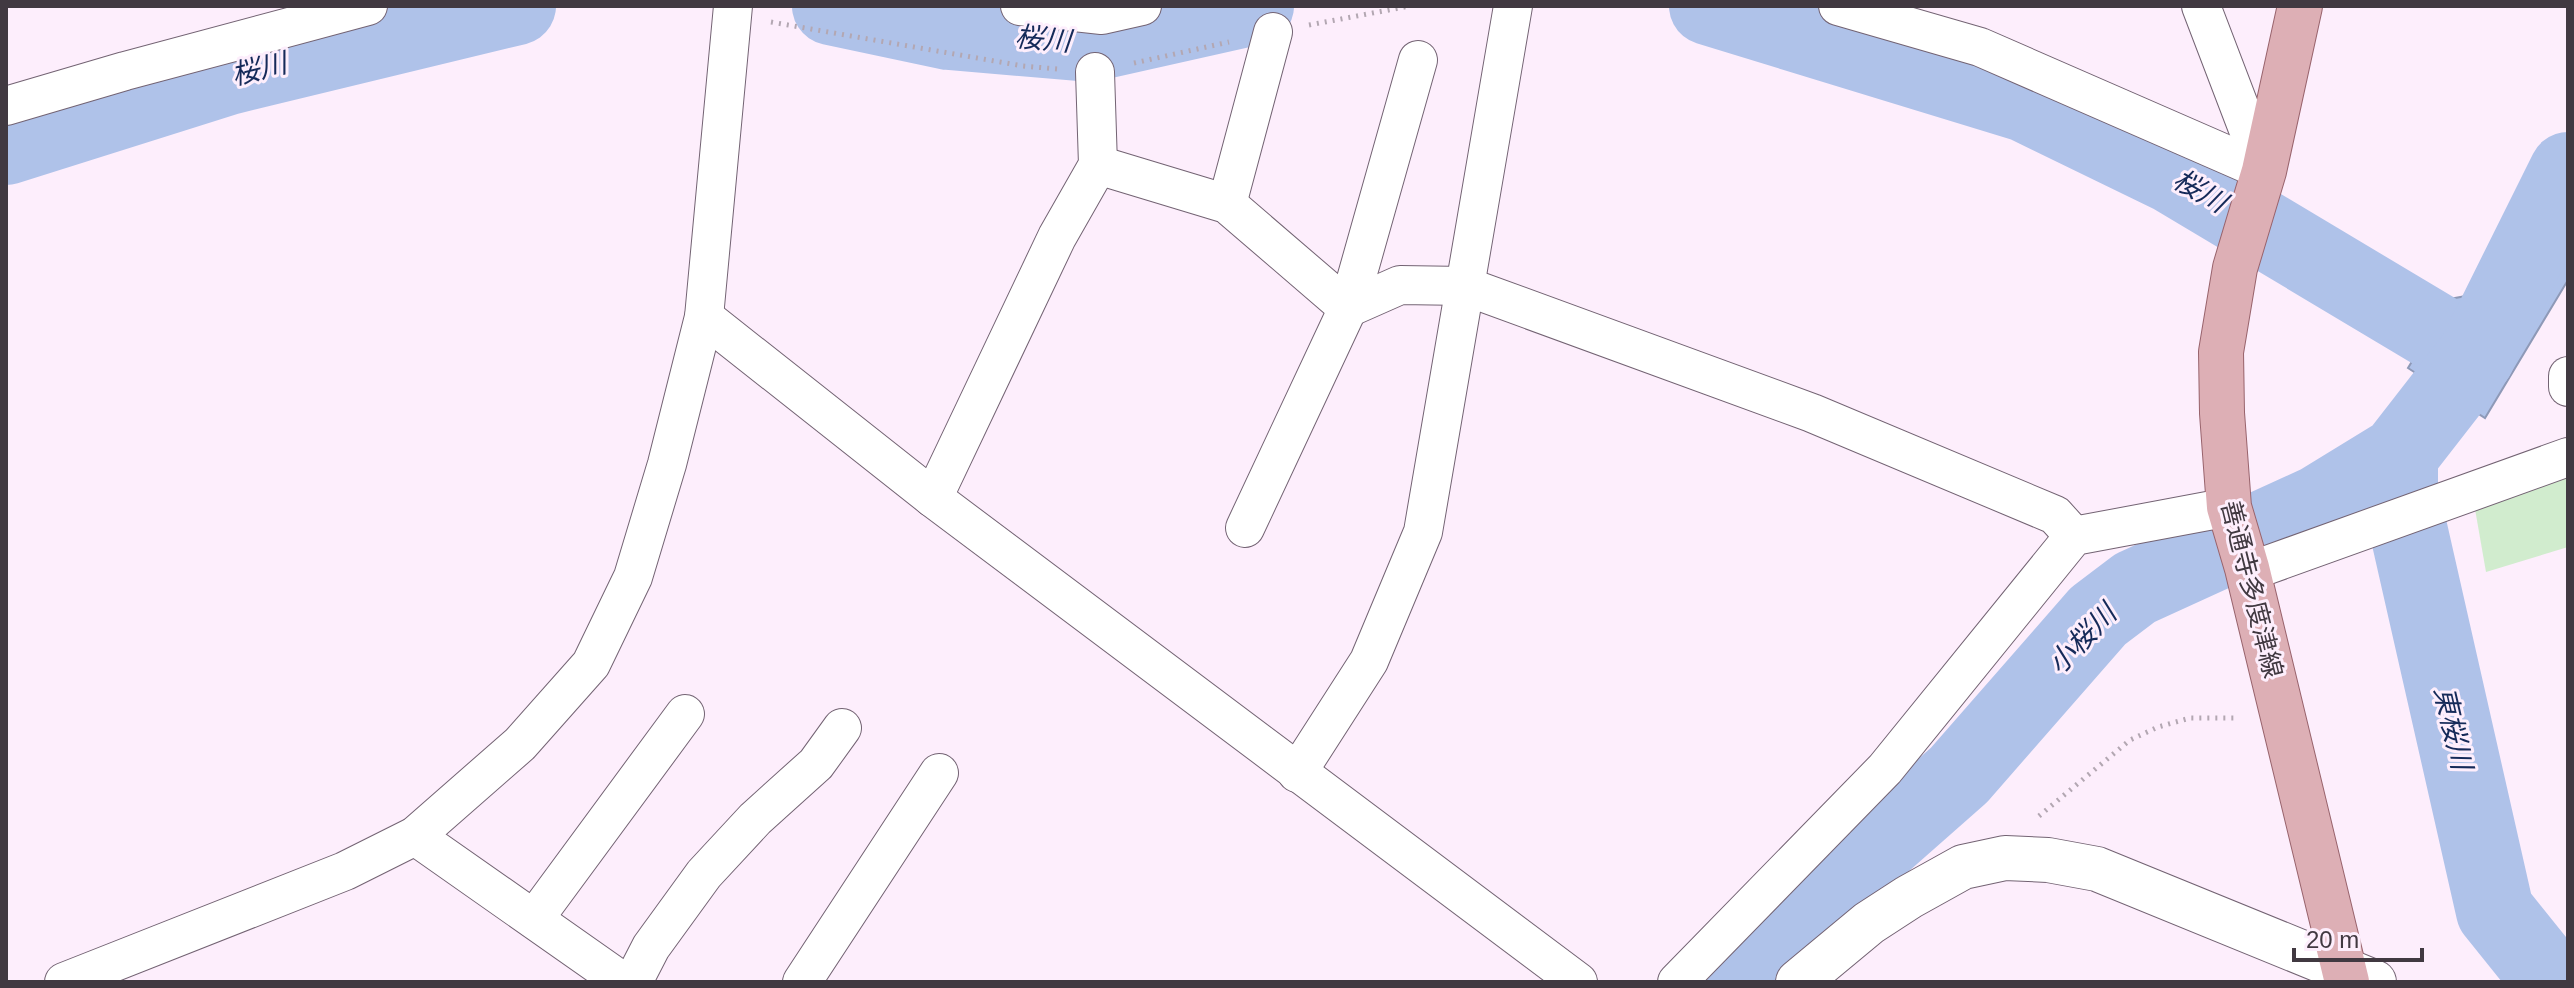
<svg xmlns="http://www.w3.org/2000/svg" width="2574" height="988" viewBox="0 0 2574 988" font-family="Helvetica,'Noto Sans JP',sans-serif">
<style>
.green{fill:#d1ecce}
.water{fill:#afc2e9;stroke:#8e99b7;stroke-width:2}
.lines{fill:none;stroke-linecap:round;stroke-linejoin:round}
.river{stroke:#afc2e9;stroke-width:78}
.minor-casing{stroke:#736373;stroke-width:40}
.tertiary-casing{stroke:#736373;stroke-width:46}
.primary-casing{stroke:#98636c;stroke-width:46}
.path{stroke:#b3a7b2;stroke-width:5;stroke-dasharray:2 6;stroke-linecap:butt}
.minor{stroke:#fff;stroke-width:38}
.tertiary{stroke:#fff;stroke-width:44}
.primary{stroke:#ddafb5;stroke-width:44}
.labels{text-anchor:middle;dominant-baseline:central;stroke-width:6;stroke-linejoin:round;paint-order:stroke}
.street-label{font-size:26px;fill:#413941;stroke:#fdeefc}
.water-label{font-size:28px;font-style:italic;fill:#152a59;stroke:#fdeefc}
</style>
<rect width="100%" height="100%" fill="#fdeefc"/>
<!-- green -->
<path class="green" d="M2568 474V547L2486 572 2475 509Z"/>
<!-- water -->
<path class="water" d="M2568 172V280L2485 418 2408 368 2450 299 2487 292 2536 253Z"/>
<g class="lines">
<!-- river -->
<g class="river">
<path d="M831 6 949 31 1090 43 1255 6"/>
<path d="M1708 6 2025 103 2173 175 2476 356"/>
<path d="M6 146 228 76 517 6"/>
<path d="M2399 455V488L2495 911 2552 982"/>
<path d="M1724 982 1959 775 2098 616 2135 588 2319 504 2399 455 2476 356 2568 171"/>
</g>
<!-- minor casing -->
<g class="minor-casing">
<g id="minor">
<path d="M1020 6 1102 15 1142 6"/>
<path d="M1838 6 1980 47 2264 171"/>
<path d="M2201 6 2264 171"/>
<path d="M6 106 125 71 368 6"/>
<path d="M1098 165 1227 204 1348 308 1400 285 1465 286 1812 413 2055 515 2074 536"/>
<path d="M1227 204 1273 32"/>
<path d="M704 317 933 498 1578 982"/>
<path d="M2568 376V387"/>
<path d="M933 498 1057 237 1098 165 1095 72"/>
<path d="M1245 528 1348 308 1418 60"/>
<path d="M2248 572 2568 457"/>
<path d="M1297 773 1369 661 1423 532 1513 6"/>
<path d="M415 836 623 982"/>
<path d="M534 919 685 714"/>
<path d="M64 982 345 871 415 836 520 744 591 664 633 577 667 464 704 317 733 6"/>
<path d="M633 982 651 947 704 874 755 819 816 764 842 728"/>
<path d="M802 982 939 773"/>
<path d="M1677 982 1885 769 2074 536 2229 507"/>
</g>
</g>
<!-- tertiary casing -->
<g class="tertiary-casing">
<path id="tertiary" d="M1798 982 1869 923 1909 897 1963 867 2005 858 2048 860 2097 869 2374 982"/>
</g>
<!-- primary casing -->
<g class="primary-casing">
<path id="primary" d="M2300 6 2264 171 2235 268 2221 352 2222 413 2229 507 2247 568 2347 982"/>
</g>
<!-- path -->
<g class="path">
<path d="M771 22 1023 66 1057 69"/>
<path d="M1309 25 1410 6"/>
<path d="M1134 63 1229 42"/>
<path d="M2039 816 2130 740 2158 727 2190 718H2237"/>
</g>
<!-- minor -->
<use href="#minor" class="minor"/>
<!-- tertiary -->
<use href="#tertiary" class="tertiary"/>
<!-- primary -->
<use href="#primary" class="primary"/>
</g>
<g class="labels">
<!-- street labels -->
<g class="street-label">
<text transform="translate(2252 589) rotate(76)">善通寺多度津線</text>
</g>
<!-- water labels -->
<g class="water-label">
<text transform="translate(1043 39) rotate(5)">桜川</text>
<text transform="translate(259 69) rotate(-14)">桜川</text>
<text transform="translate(2200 191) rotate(30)">桜川</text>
<text transform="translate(2082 639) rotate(-46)">小桜川</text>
<text transform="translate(2453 728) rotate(77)">東桜川</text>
</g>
</g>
<!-- border -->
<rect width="2574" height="988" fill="none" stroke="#413941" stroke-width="16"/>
<!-- scale -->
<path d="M2294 948v12h128v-12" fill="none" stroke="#413941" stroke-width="4"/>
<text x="2306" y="948" font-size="24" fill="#413941" stroke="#fdeefc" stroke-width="6" paint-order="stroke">20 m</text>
</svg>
